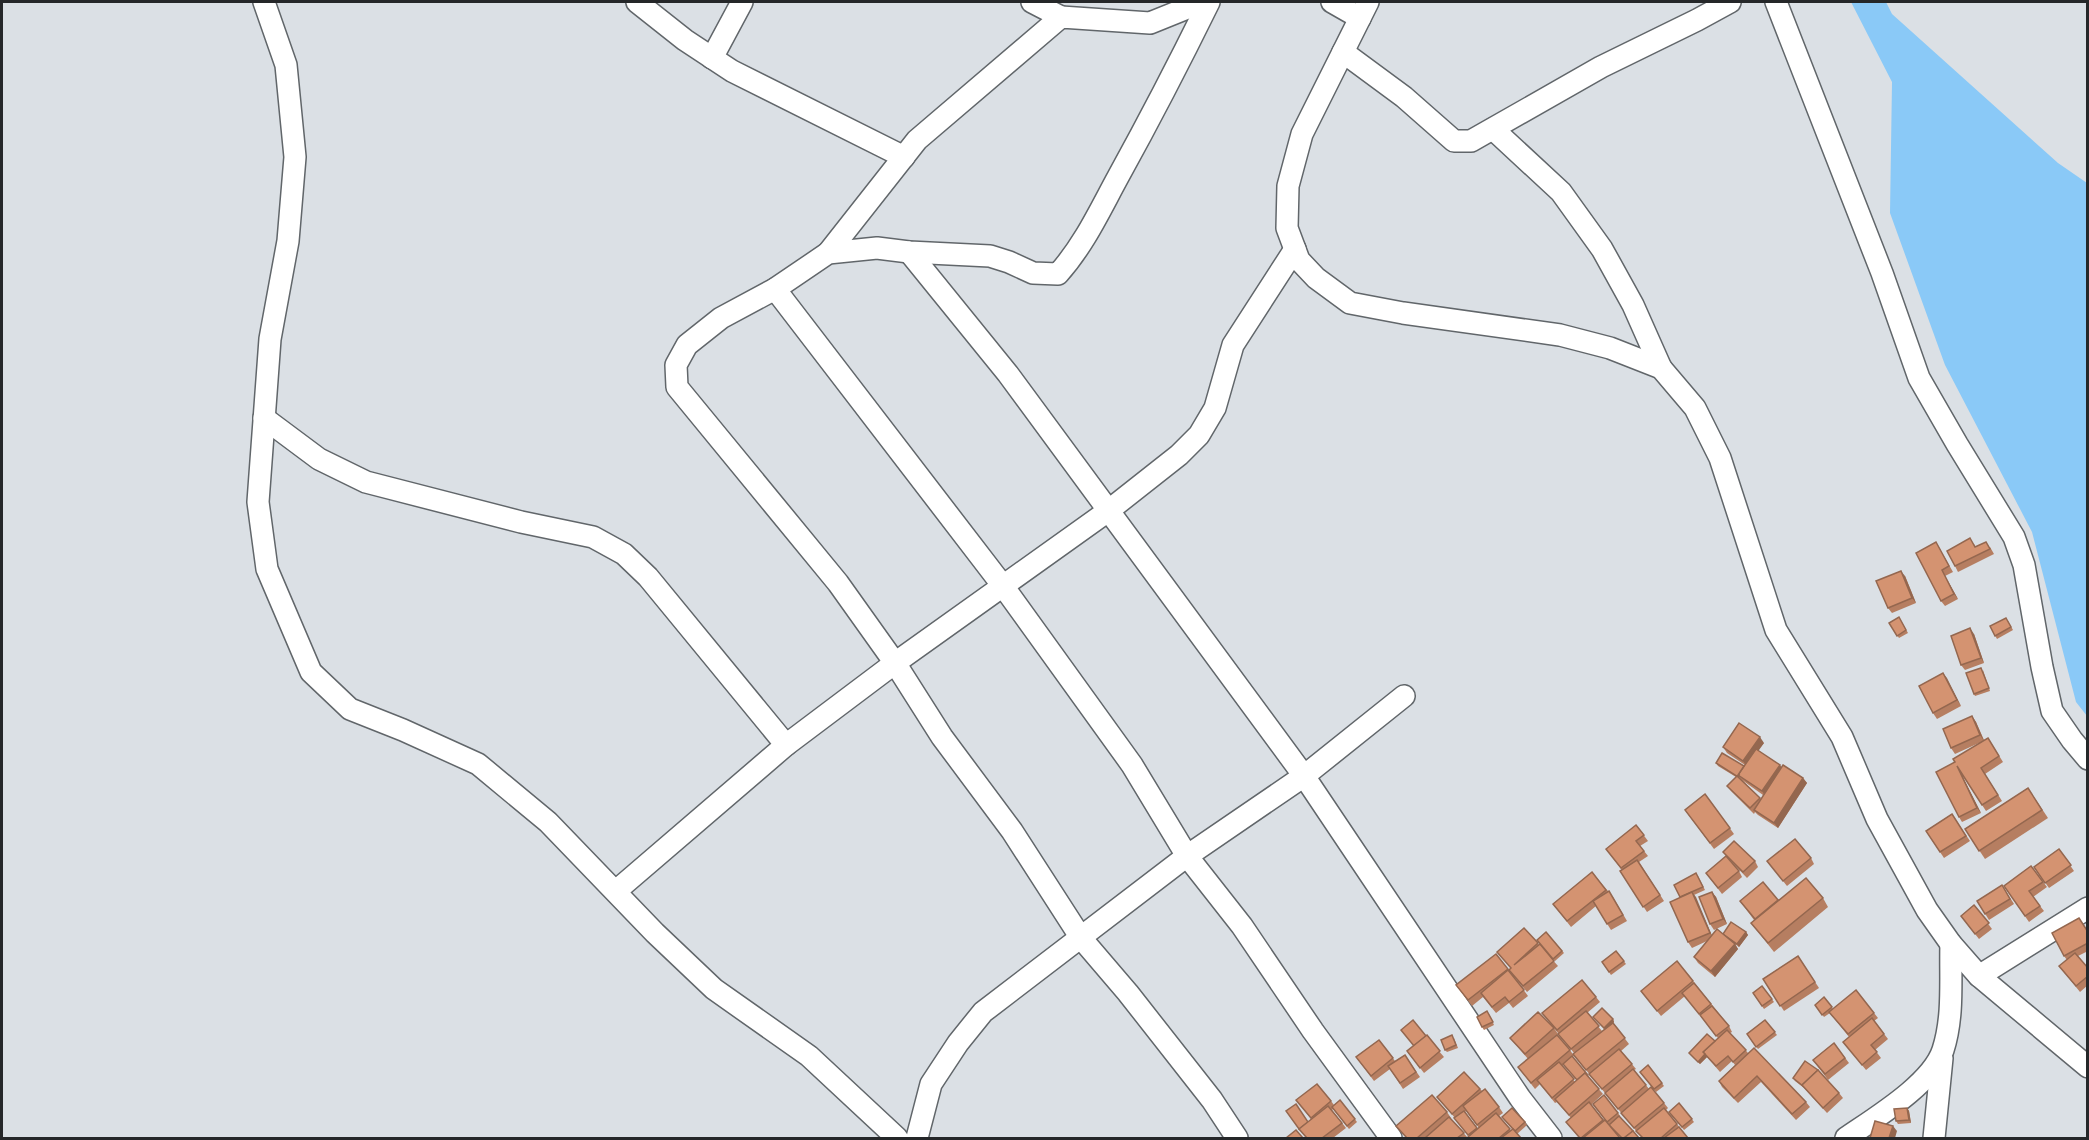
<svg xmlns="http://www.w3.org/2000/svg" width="2089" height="1140" viewBox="0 0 2089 1140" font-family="'DejaVu Sans',sans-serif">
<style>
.water{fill:#8ac9f7}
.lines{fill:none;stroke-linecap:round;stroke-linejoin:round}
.minor-casing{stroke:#61666a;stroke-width:24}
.minor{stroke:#fff;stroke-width:21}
.wall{fill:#b67e61;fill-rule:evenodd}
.shaded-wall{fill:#94674f}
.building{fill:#d49371;stroke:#94674f;stroke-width:1.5}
</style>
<rect width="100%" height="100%" fill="#dbe0e5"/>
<!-- water -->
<path class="water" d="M1851 2H1886L1892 14 2058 163 2087 183V716L2076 702 2032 532 1945 365 1890 213 1892 82Z"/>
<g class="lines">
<!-- minor casing -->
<g class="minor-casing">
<g id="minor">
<path d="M264 2 286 65 295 157 288 241 270 339 258 502 267 569 311 672 350 709 403 730 478 764 548 822 655 933 714 989 809 1056 897 1138"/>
<path d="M637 2 685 40 732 71 904 157"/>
<path d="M1032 2 1061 17"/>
<path d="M1209 2C1180 61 1150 119 1118 177 1100 210 1084 245 1058 274L1033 273 1009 262 990 256 909 252 877 248 828 253 775 289 721 318 687 345 676 365 677 387 838 583 895 663 942 737 1012 831 1081 938 1128 993 1212 1100 1237 1138"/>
<path d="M1332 2 1360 18"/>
<path d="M1368 2 1302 134 1288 186 1287 228 1299 260 1316 278 1350 303 1403 313 1560 335 1610 348 1661 368 1695 408 1720 458 1776 630 1842 737 1877 819 1927 910 1951 944 1979 976 2088 1067"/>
<path d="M1776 2 1882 273 1919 378 1957 444 2014 537 2024 565 2042 667 2052 711 2072 740 2088 759"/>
<path d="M1343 52 1404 97 1454 141H1471L1601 67 1697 20 1730 2"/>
<path d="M712 58 742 2"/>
<path d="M1493 129 1561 192 1602 249 1633 305 1661 368"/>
<path d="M909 252 1008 374 1304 776 1520 1098 1551 1138"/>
<path d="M828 253 917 140 1061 17 1150 23 1202 2"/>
<path d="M775 289 1003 586 1132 765 1187 856 1242 926 1313 1031 1391 1138"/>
<path d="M264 418 319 459 366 482 521 522 593 537 624 554 648 577 786 745"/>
<path d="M616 891 786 745 895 663 1108 511 1179 455 1199 435 1215 408 1233 345 1295 249"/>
<path d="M1979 976 2088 908"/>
<path d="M917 1138 931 1084 958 1043 983 1012 1187 856 1304 776 1404 696"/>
<path d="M1846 1138C1875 1118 1932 1084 1943 1050 1954 1016 1950 978 1951 944"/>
<path d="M1934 1138 1942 1058"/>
</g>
</g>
<!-- minor -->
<use href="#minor" class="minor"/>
</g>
<!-- wall -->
<g class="wall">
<path d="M1936 542 1953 572 1945 576 1958 599 1945 606 1941 601Z"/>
<path d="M1974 544 1976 547H1990L1994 554 1958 572 1955 566Z"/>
<path d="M1905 576 1916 603 1892 613 1888 608Z"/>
<path d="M1899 617 1908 633 1899 638 1889 623Z"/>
<path d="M2008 621 2013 630 1997 639 1990 626Z"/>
<path d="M1974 634 1984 663 1965 670 1961 665Z"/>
<path d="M1983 670 1990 691 1975 696 1974 694Z"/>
<path d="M1943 673 1961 706 1937 719 1933 713Z"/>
<path d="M1972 716 1976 722 1984 740 1988 738 2003 762 1985 774 2002 801 1986 811 1961 773 1981 813 1962 822 1959 817 1955 762 1979 743 1955 754 1951 748Z"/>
<path d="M1764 743 1758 750 1781 767 1803 778 1807 783 1778 828 1758 815 1755 812 1754 814 1731 791 1727 786 1736 777 1718 766 1716 763 1744 766 1745 765 1727 753 1723 747ZM1742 780 1763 795 1761 799Z"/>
<path d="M2028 788 2048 818 1985 859 1965 829Z"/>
<path d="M1705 794 1734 834 1714 849 1685 810Z"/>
<path d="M1952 814 1970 841 1944 858 1926 831Z"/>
<path d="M1636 825 1648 841 1640 846 1648 856 1639 862 1664 901 1647 912 1620 871 1622 870 1606 849Z"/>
<path d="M2059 849 2074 871 2049 888 2034 867Z"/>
<path d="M1723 852 1755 861 1758 867 1747 878 1727 857Z"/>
<path d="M1811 858 1814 864 1787 886 1767 861Z"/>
<path d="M2031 866 2047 887 2033 897 2044 911 2029 922 2004 886Z"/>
<path d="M1739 871 1742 877 1722 894 1706 873Z"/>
<path d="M1592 872 1613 897 1627 921 1611 930 1596 906 1571 927 1553 904Z"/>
<path d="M1698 876 1705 890 1694 895 1712 936 1746 932 1748 935 1739 947 1735 944 1738 949 1715 977 1698 963 1694 957 1707 941 1692 948 1688 942 1680 897Z"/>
<path d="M2002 885 2014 904 1989 920 1977 901Z"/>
<path d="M1712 892 1716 897 1727 924 1714 930 1710 924Z"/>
<path d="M1823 898 1828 907 1774 952 1751 923 1754 920 1740 901Z"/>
<path d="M1974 905 1992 929 1979 939 1961 916Z"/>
<path d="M2083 924 2088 931V951L2078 956 2088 968V985L2080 992 2059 966 2067 960 2064 956Z"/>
<path d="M1524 928 1558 966 1527 992 1513 975 1509 970 1511 968 1497 952Z"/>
<path d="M1546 932 1564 953 1555 961 1537 940Z"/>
<path d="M1616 951 1626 964 1611 975 1602 962Z"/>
<path d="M1798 956 1819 988 1784 1011 1763 979Z"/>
<path d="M1508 969 1528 996 1513 1008 1509 1003 1496 1013 1483 997 1472 1006 1456 985Z"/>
<path d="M1693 981 1729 1026 1732 1032 1730 1033 1748 1053 1806 1102 1810 1107 1796 1120 1761 1082 1738 1103 1722 1087 1719 1081 1735 1065 1732 1061 1720 1072 1707 1057 1700 1064 1689 1053 1715 1041 1718 1038 1685 996 1661 1016 1641 991Z"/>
<path d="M1762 986 1774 1002 1764 1009 1753 993Z"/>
<path d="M1596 997 1600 1002 1587 1013 1602 1031 1604 1029 1593 1017 1613 1019 1614 1022 1613 1023 1629 1044 1621 1051 1636 1069 1634 1070 1649 1089 1664 1103 1668 1108 1666 1110 1688 1138H1642L1577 1059 1574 1053 1542 1013Z"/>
<path d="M1824 997 1833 1009 1874 1013 1878 1018 1874 1021 1888 1039 1875 1050 1881 1058 1866 1070 1843 1042 1849 1037 1830 1013 1824 1017 1815 1005Z"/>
<path d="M1489 1014 1494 1025 1484 1030 1482 1027Z"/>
<path d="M1765 1020 1777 1035 1758 1049 1747 1034Z"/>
<path d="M1554 1028 1558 1034 1552 1039 1570 1050 1574 1056 1572 1057 1587 1074 1589 1076 1588 1077 1603 1094 1591 1105 1620 1138H1579L1566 1122 1571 1118 1557 1102 1555 1103 1540 1084 1535 1089 1518 1067 1528 1059 1510 1038ZM1564 1064 1577 1080 1575 1082 1562 1066Z"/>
<path d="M1426 1036 1444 1057 1424 1073 1407 1051Z"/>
<path d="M1454 1038 1458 1048 1447 1052 1445 1050Z"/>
<path d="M1379 1040 1395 1061 1405 1055 1420 1077 1403 1089 1390 1069 1374 1081 1356 1057Z"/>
<path d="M1834 1043 1849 1063 1828 1080 1813 1060Z"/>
<path d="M1648 1065 1664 1086 1656 1092 1640 1072Z"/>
<path d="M1793 1078 1839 1093 1843 1098 1827 1113 1804 1088 1795 1081Z"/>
<path d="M1480 1089 1499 1107 1503 1113 1499 1116 1511 1131 1512 1129 1502 1117 1525 1122 1527 1125 1517 1134 1521 1138H1470L1455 1118 1437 1097ZM1466 1111 1479 1128 1478 1129 1465 1112Z"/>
<path d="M1296 1100 1331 1101 1334 1105 1340 1100 1357 1122 1349 1129 1333 1109 1332 1110 1346 1128 1333 1138H1306L1286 1111 1308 1122 1311 1119Z"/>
<path d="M1679 1103 1694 1122 1684 1130 1669 1112Z"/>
<path d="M1593 1104 1618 1113 1620 1116 1611 1127Z"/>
<path d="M1907 1108 1909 1111 1911 1123 1898 1124 1896 1121Z"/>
<path d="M1447 1112 1451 1118V1119L1468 1138H1407L1396 1126Z"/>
</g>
<!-- shaded-wall -->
<g class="shaded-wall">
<path d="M1942 570 1945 576 1958 599 1954 594Z"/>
<path d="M1901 571 1905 576 1916 603 1912 598Z"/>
<path d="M1970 628 1974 634 1984 663 1981 658Z"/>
<path d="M1943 673 1947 678 1961 706 1957 700Z"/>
<path d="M1972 716 1976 722 1984 741 1980 735Z"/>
<path d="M1760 737 1764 743 1747 767 1743 761Z"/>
<path d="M1780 765 1784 771 1766 797 1762 791Z"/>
<path d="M1957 766 1960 772 1981 813 1977 808Z"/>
<path d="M1803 778 1807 783 1778 828 1774 823Z"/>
<path d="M1692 892 1696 897 1713 938 1710 933Z"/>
<path d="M1712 892 1716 897 1727 924 1723 919Z"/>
<path d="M1746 932 1748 935 1739 947 1737 944Z"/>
<path d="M1735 944 1738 949 1715 977 1711 971Z"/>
<path d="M1613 1019 1614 1022 1606 1031 1604 1028Z"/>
<path d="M1705 1054 1707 1057 1700 1064 1698 1062Z"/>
<path d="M1907 1108 1909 1111 1911 1123 1909 1120Z"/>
<path d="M1893 1126 1897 1131 1895 1138H1889Z"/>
</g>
<!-- building -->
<g class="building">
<path d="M1970 538 1975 547 1986 542 1990 549 1955 566 1947 551Z"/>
<path d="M1936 542 1949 566 1942 570 1954 594 1941 601 1916 553Z"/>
<path d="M1901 571 1912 598 1888 608 1876 581Z"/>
<path d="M1899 617 1906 630 1897 636 1889 623Z"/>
<path d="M2006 618 2011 627 1995 636 1990 626Z"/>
<path d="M1970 628 1981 658 1961 665 1951 636Z"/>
<path d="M1981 668 1989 688 1974 694 1966 673Z"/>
<path d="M1943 673 1957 700 1933 713 1919 686Z"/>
<path d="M1972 716 1980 735 1951 748 1943 729Z"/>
<path d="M1739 723 1760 737 1743 761 1723 747Z"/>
<path d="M1988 738 1999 756 1981 768 1998 795 1982 805 1957 766 1977 808 1959 817 1936 772 1955 762 1953 759Z"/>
<path d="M1756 749 1780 765 1762 791 1738 775Z"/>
<path d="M1722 753 1744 766 1738 775H1739L1738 777 1716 763Z"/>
<path d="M1783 765 1803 778 1774 823 1754 810Z"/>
<path d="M1737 776 1760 798 1750 808 1727 786Z"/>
<path d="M2028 788 2042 810 1979 851 1965 829Z"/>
<path d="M1705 794 1730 828 1710 843 1685 810Z"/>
<path d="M1952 814 1966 836 1940 852 1926 831Z"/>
<path d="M1636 825 1644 835 1636 841 1644 851 1621 868 1606 849Z"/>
<path d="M1795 839 1811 858 1783 881 1767 861Z"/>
<path d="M1734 841 1755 861 1743 872 1723 852Z"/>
<path d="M2059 849 2071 865 2045 883 2034 867Z"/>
<path d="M1726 856 1739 871 1718 888 1706 873Z"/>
<path d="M1637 860 1660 895 1643 907 1620 871Z"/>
<path d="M2031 866 2043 882 2029 891 2040 906 2025 916 2004 886Z"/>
<path d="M1592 872 1606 890 1567 921 1553 904Z"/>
<path d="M1696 873 1703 887 1680 897 1674 885Z"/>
<path d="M1806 878 1823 898 1768 943 1751 923Z"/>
<path d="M1763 882 1778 900 1755 919 1740 901Z"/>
<path d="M2002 885 2010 899 1985 914 1977 901Z"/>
<path d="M1609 891 1623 915 1607 924 1593 901Z"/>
<path d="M1692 892 1710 933 1688 942 1670 902Z"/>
<path d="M1712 892 1723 919 1710 924 1699 897Z"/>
<path d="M1974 905 1989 923 1975 934 1961 916Z"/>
<path d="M2079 918 2088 932V943L2064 956 2052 933Z"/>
<path d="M1731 922 1746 932 1737 944 1723 934Z"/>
<path d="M1524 928 1538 943 1514 965 1540 944 1554 961 1523 986 1509 970 1511 968 1497 952Z"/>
<path d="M1717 929 1735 944 1711 971 1694 957Z"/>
<path d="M1546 932 1562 951 1553 959 1537 940Z"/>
<path d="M1616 951 1624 961 1609 972 1602 962Z"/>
<path d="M2075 953 2088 968V976L2076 986 2059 966Z"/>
<path d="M1496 954 1508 969 1468 1000 1456 985Z"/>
<path d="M1798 956 1815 982 1780 1006 1763 979Z"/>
<path d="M1677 961 1693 981 1657 1011 1641 991Z"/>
<path d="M1508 970 1524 990 1509 1002 1505 997 1492 1007 1481 993Z"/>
<path d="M1582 980 1596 997 1557 1030 1542 1013Z"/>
<path d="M1694 983 1711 1004 1699 1014 1682 993Z"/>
<path d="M1762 986 1772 999 1762 1006 1753 993Z"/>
<path d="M1856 990 1874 1013 1848 1034 1829 1012Z"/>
<path d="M1824 997 1832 1007 1822 1015 1815 1005Z"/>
<path d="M1712 1006 1729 1026 1716 1036 1700 1015Z"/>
<path d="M1602 1008 1613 1019 1604 1028 1593 1017Z"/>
<path d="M1487 1011 1493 1022 1482 1027 1477 1017Z"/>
<path d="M1586 1011 1599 1026 1571 1049 1558 1034Z"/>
<path d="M1538 1012 1554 1028 1525 1054 1510 1038Z"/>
<path d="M1872 1018 1884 1034 1871 1045 1877 1052 1862 1065 1843 1042Z"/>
<path d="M1413 1020 1426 1036 1414 1046 1401 1030Z"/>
<path d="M1765 1020 1775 1032 1756 1047 1747 1034Z"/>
<path d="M1613 1023 1625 1038 1586 1070 1573 1054Z"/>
<path d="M1727 1030 1746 1050 1733 1062 1728 1056 1716 1066 1703 1052Z"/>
<path d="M1707 1034 1715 1041 1703 1052 1705 1054 1698 1062 1689 1053Z"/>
<path d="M1427 1035 1440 1051 1420 1068 1407 1051Z"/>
<path d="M1452 1035 1456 1045 1445 1050 1441 1040Z"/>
<path d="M1557 1035 1570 1050 1531 1083 1518 1067Z"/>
<path d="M1379 1040 1393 1058 1371 1076 1356 1057Z"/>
<path d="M1834 1043 1845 1058 1825 1074 1813 1060Z"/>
<path d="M1754 1048 1806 1102 1792 1114 1757 1076 1734 1098 1719 1081Z"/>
<path d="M1619 1049 1632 1064 1602 1089 1589 1074Z"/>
<path d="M1405 1055 1416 1072 1400 1083 1388 1066Z"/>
<path d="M1572 1056 1587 1074H1586L1585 1073 1577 1080 1563 1064Z"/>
<path d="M1805 1061 1818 1070 1802 1085 1803 1086 1793 1078Z"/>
<path d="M1559 1062 1574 1079 1552 1098 1537 1080Z"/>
<path d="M1648 1065 1662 1083 1654 1089 1640 1072Z"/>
<path d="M1633 1069 1646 1085 1618 1109 1605 1093Z"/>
<path d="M1818 1070 1839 1093 1823 1108 1802 1085Z"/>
<path d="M1464 1072 1480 1089 1452 1114 1437 1097Z"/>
<path d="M1585 1073 1599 1089 1569 1115 1555 1099Z"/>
<path d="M1317 1084 1331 1101 1311 1118 1296 1100Z"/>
<path d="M1651 1087 1664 1103 1634 1128 1621 1113Z"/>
<path d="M1485 1089 1499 1107 1477 1125 1463 1106Z"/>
<path d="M1432 1095 1447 1112 1417 1138H1407L1396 1126Z"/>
<path d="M1604 1095 1618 1113 1607 1122 1593 1104Z"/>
<path d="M1340 1100 1355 1119 1347 1126 1332 1107Z"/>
<path d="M1589 1102 1603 1120 1581 1138H1580L1566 1122Z"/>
<path d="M1679 1103 1692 1119 1682 1127 1669 1112Z"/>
<path d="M1296 1104 1308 1122 1299 1129 1286 1111Z"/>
<path d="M1328 1106 1342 1123 1322 1138H1307L1299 1129Z"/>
<path d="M1512 1108 1525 1122 1515 1131 1502 1117Z"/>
<path d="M1664 1108 1677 1124 1661 1138H1643L1636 1131Z"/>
<path d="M1907 1108 1909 1120 1896 1121 1894 1109Z"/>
<path d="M1464 1111 1477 1128 1468 1135 1454 1118Z"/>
<path d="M1496 1113 1510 1129 1499 1138H1470L1468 1137Z"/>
<path d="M1619 1116 1633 1131 1624 1138H1622L1609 1125Z"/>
<path d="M1449 1117 1464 1133 1457 1138H1425Z"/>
<path d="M1605 1120 1620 1138H1583Z"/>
<path d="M1875 1121 1893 1126 1889 1138H1870Z"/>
<path d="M1679 1127 1688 1138H1664Z"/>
<path d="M1513 1129 1521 1138H1501Z"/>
<path d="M1296 1130 1303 1138H1286Z"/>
<path d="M1633 1131 1639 1138H1624Z"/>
</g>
<!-- border -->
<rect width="2089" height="1140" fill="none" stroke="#252729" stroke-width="6"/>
</svg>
